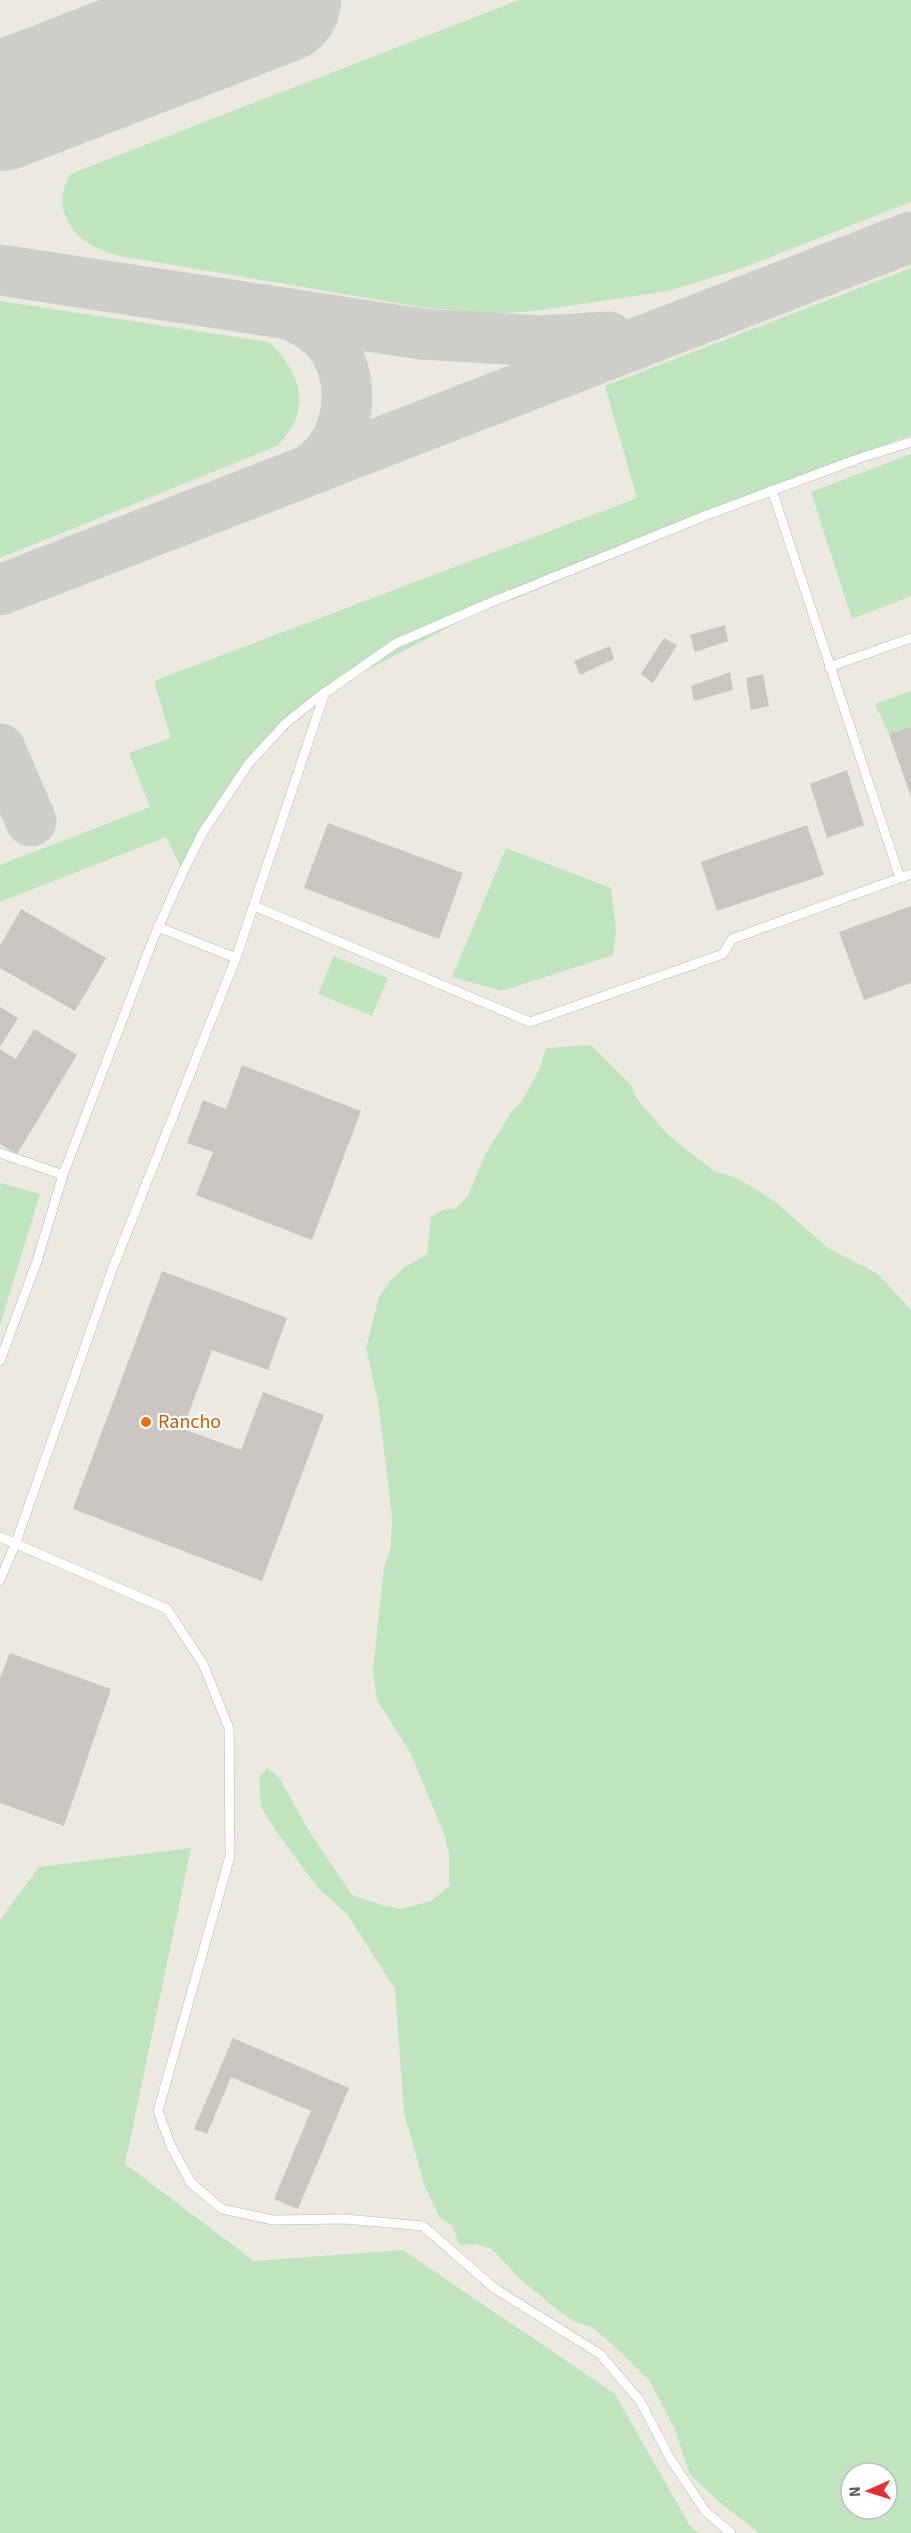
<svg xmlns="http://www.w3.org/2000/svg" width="911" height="2533" viewBox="0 0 911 2533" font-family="'Source Sans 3',sans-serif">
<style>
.green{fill:#c0e4bd;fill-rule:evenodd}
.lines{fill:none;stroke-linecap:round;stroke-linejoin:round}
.taxiway{stroke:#cecdca;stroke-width:51}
.runway{stroke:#cecdca;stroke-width:128}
.building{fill:#c9c5c0}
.service-casing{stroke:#b4b7bb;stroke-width:10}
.service{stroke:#fff;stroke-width:9}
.food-dot{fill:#e8710a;stroke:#fff;stroke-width:2}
.labels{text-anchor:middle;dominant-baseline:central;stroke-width:4.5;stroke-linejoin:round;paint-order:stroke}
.food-label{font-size:20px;fill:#c56008;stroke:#fff;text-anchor:start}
</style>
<rect width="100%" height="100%" fill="#ece9e1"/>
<!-- green -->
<g class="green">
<path d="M519 0H911V202L742 268 668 291 534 311 491 314 420 307 120 256C80 248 47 215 70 174Z"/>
<path d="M911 268V435L768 487 512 594 325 692 249 763 183 872 166 837 0 902V865L150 807 129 753 171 738 154 681 637 498 605 386Z"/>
<path d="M0 301 269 342C302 375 313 409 277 446L0 558Z"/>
<path d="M911 454V596L852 619 811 492Z"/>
<path d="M911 691V727L889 734 875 704Z"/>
<path d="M506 848 611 888 616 930 613 955 502 991 452 977Z"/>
<path d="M334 956 388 978 372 1016 318 994Z"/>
<path d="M591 1045 631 1085 636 1098 668 1135 714 1171 737 1178 773 1200 828 1248 878 1274 911 1310V2533H759L723 2505 690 2475 675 2429 649 2380 613 2345 592 2327 575 2322 556 2309 519 2278 492 2249 475 2244 459 2245 453 2226 440 2218 425 2187 404 2113 395 1989 347 1914 318 1888 276 1831 261 1807 259 1777 267 1768 280 1779 309 1831 352 1895 385 1906 402 1909 431 1901 449 1886V1853L444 1834 410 1752 377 1700 373 1671 384 1567 391 1547 392 1515 378 1401 366 1348 379 1297 392 1279 404 1268 427 1254 431 1217 443 1210 456 1208 468 1196 485 1155 511 1112 522 1101 540 1068 546 1048ZM851 2473H887V2509H851Z"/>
<path d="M0 1183 40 1194 0 1325Z"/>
<path d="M191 1848 125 2164 254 2261 403 2250 615 2394 690 2526 699 2533H0V1920L39 1867Z"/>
</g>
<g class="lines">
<!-- taxiway -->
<g class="taxiway">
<path d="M0 93 25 91 87 74"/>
<path d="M0 270 421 334 539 341 609 337"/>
<path d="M294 316C308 323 322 331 331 344 357 382 351 441 312 468"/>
<path d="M0 590 911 237"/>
<path d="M0 749 31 821"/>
</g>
<!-- runway -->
<path class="runway" d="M0 107 277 0"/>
</g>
<!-- building -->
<g class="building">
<path d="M725 625 728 641 695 652 690 635Z"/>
<path d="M664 638 677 645 653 683 641 674Z"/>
<path d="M610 646 614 659 580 675 574 661Z"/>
<path d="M730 672 733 690 694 701 691 686Z"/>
<path d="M763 674 769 706 751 710 746 678Z"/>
<path d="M911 727V797L889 734Z"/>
<path d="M847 770 864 825 827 838 810 784Z"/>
<path d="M328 823 463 873 439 939 304 888Z"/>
<path d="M807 825 824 875 717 911 701 862Z"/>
<path d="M911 906V983L864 1000 839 932Z"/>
<path d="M21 909 106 958 75 1011 0 968V946Z"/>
<path d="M0 1007 18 1018 0 1047Z"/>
<path d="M34 1029 77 1055 17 1154 0 1144V1049L16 1059Z"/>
<path d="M242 1065 361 1111 312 1240 196 1195 213 1152 187 1143 203 1100 226 1109Z"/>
<path d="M162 1271 287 1318 268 1370 212 1350 183 1429 241 1450 263 1392 324 1415 262 1581 73 1509Z"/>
<path d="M10 1653 111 1689 64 1826 0 1803V1678Z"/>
<path d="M233 2038 349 2088 298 2209 274 2199 311 2111 231 2077 207 2134 194 2129Z"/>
</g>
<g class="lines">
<!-- service casing -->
<g class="service-casing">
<g id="service">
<path d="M772 490 900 878"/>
<path d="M829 667 911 638"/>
<path d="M254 906 530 1022 723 954 732 939 911 874"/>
<path d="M158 927 236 958 325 692"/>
<path d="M0 1153 63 1175"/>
<path d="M0 1361 37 1261 63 1175 154 937 183 872 203 832 249 763 286 723 316 699 395 644 487 604 707 515 860 458 911 442"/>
<path d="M0 1537 167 1609 203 1664 229 1728 230 1856 158 2111 171 2146 191 2183 222 2209 273 2220 345 2219 423 2226 494 2288 600 2354 640 2401 671 2460 706 2512 731 2533"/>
<path d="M0 1580 16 1542 112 1270 236 958"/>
</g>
</g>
<!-- service -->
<use href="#service" class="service"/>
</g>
<!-- markers -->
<circle class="food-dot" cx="146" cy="1422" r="6"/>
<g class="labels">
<!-- food labels -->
<g class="food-label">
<text x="158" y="1422">Rancho</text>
</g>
</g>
<!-- north arrow -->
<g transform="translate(869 2491) rotate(267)"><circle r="28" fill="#ffffff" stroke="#bdbfc0" stroke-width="1.5"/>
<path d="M0-4.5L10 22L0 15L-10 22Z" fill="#e52e2f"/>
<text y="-9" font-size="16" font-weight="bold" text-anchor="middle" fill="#595e62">N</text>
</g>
</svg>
